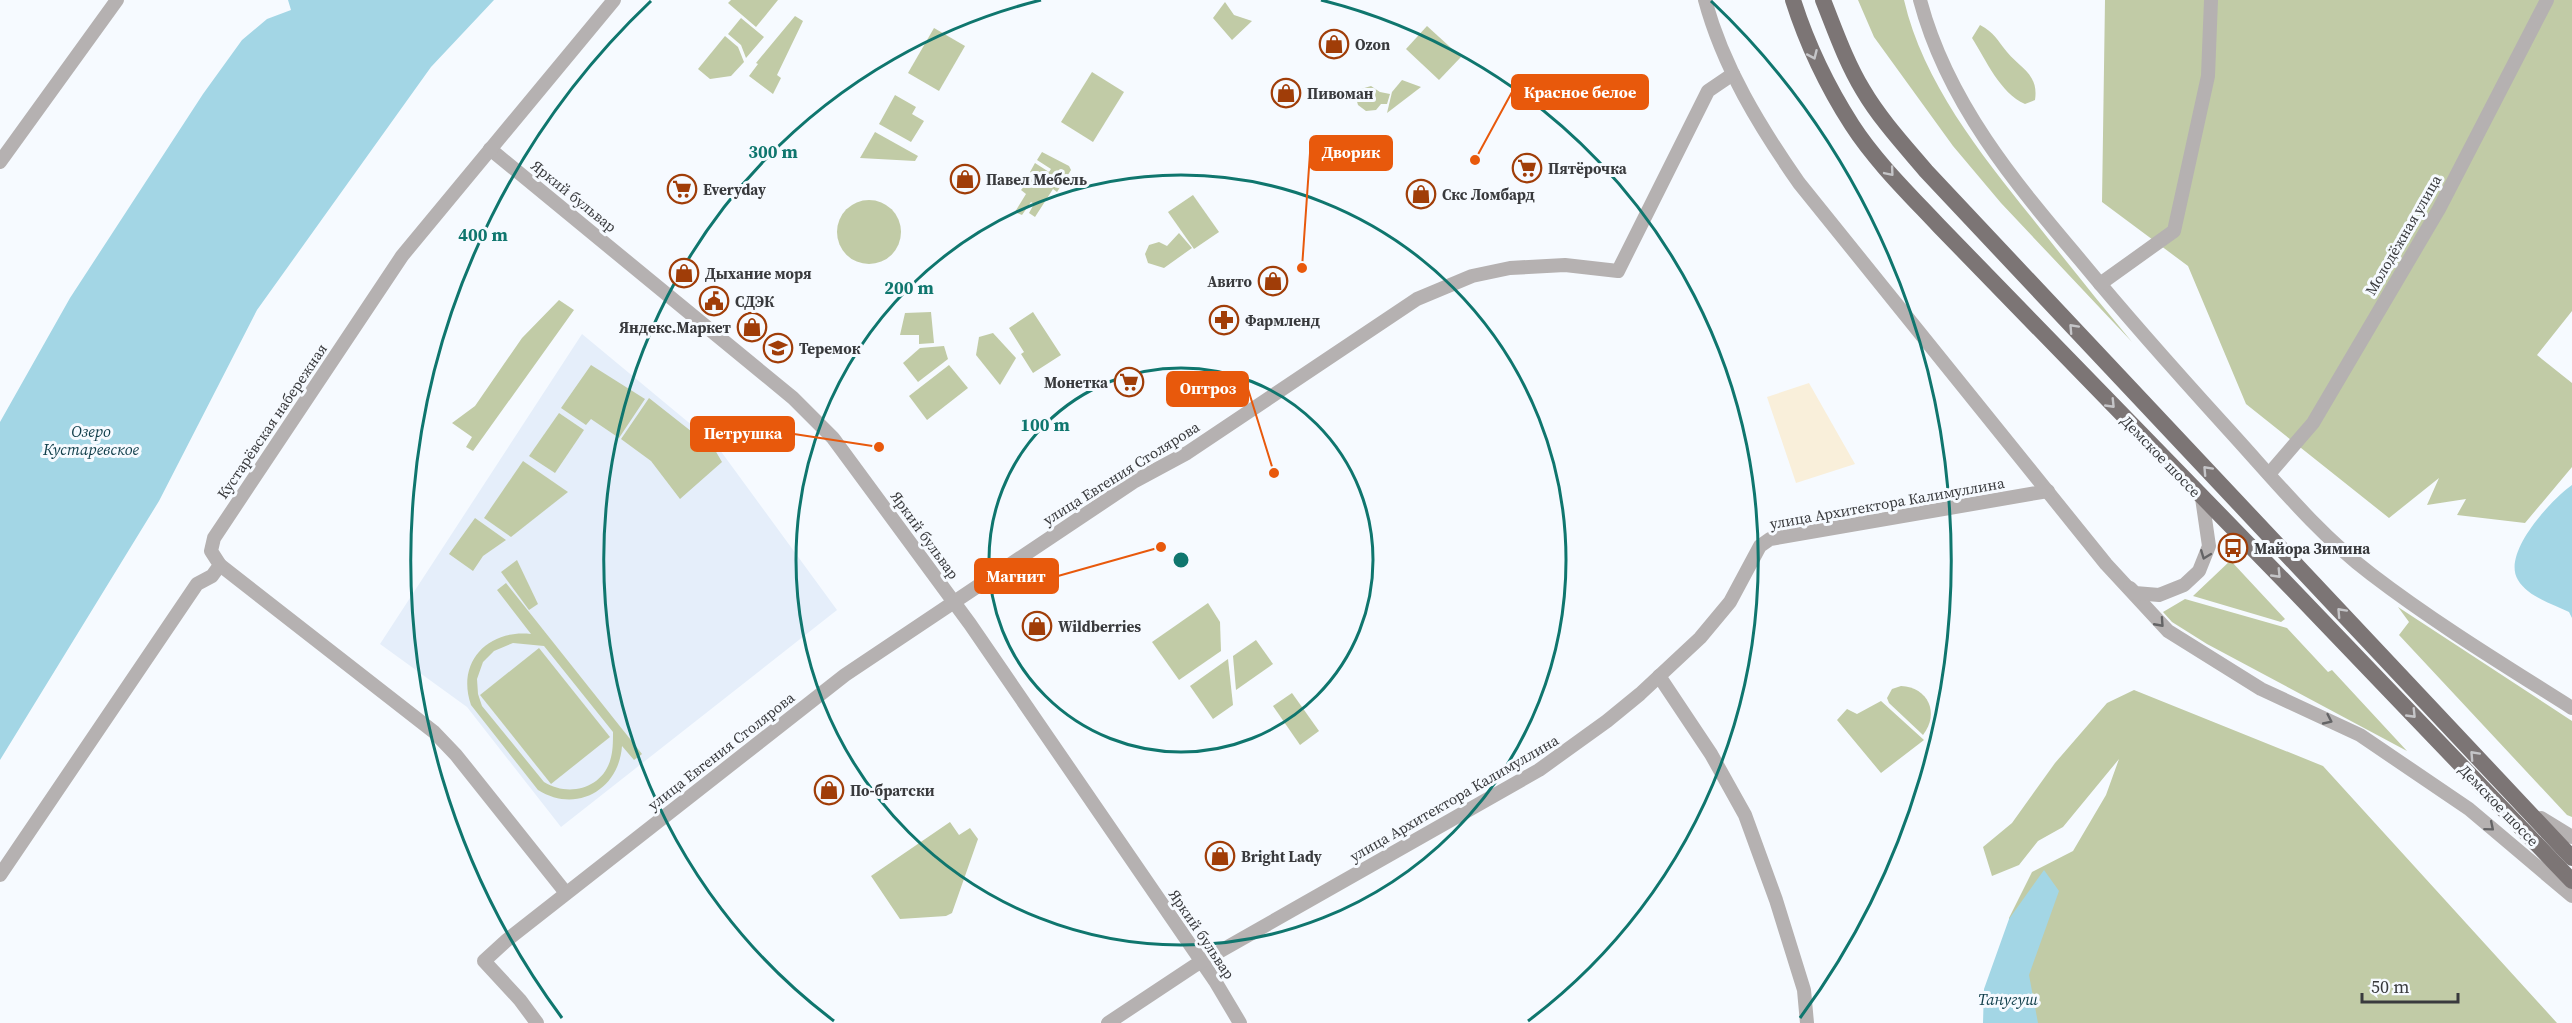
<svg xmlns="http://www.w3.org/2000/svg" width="2572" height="1023" viewBox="0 0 2572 1023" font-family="'Source Serif 4',serif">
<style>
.built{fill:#e5eefa}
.industrial{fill:#f9efda}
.green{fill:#c1cba6;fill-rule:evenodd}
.water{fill:#a3d6e5}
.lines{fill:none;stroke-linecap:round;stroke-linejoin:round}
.minor{stroke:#b5b1b1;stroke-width:14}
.major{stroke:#7c7575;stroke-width:16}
.oneway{stroke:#c5c5c8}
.oneway2{stroke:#646466}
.ring{fill:none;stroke:#0f766e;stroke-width:3}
.labels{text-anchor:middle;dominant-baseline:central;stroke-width:6;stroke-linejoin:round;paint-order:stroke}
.poi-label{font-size:15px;font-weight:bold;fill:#393a3d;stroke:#f6faff;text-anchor:start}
.street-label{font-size:15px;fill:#393a3d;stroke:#f6faff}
.water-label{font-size:16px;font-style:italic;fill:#103e4a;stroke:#f6faff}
.centre{fill:#0f766e;stroke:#f6faff;stroke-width:3}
.ring-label{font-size:18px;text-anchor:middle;font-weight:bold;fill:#0f766e;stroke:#f6faff;stroke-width:6;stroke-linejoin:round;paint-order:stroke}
.leader{fill:none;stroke:#e8590c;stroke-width:2}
.callout-dot{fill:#e8590c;stroke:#f6faff;stroke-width:2}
.callout{fill:#e8590c;stroke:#e8590c;stroke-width:2}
.callout-label{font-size:16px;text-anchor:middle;font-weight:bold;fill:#fff}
</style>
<rect width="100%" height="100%" fill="#f6faff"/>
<!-- built -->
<path class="built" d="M582 334 717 446 837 610 561 827 467 707 380 644Z"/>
<!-- industrial -->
<path class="industrial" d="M1809 383 1855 464 1796 483 1767 397Z"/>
<!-- green -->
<g class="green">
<path d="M731 0H778L756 27 728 3Z"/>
<path d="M1858 0H1904C1923 82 1980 153 2032 218 2065 260 2098 301 2132 342L2001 203 1953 146 1874 37Z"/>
<path d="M2105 0H2572V311L2537 355 2572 383V467L2525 523 2457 515 2466 499 2427 505 2439 478 2389 518 2246 404 2188 266 2102 202Z"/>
<path d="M1225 2 1234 15 1252 21 1232 40 1213 18Z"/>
<path d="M795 16 803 21 777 75 781 78 773 94 749 76 758 64 756 63Z"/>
<path d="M741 18 764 37 746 58 741 45 728 34Z"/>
<path d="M1980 25C1994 32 1998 41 2007 52 2020 68 2039 74 2035 100L2025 104C2000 93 1986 60 1972 38Z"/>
<path d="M1427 26 1461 57 1439 80 1406 49Z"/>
<path d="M934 28 965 46 939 91 908 73Z"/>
<path d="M725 36 738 47 744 62 731 76 710 79 698 69Z"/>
<path d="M1092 72 1124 92 1093 142 1061 122Z"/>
<path d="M1402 80 1421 87 1387 113 1392 92Z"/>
<path d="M1371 86 1380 92 1390 94 1387 104H1381L1376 110 1366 111 1358 105 1356 98 1361 89Z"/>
<path d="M895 95 916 107 912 114 924 121 911 142 879 124Z"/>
<path d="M875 132 918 156 915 161 860 158Z"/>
<path d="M1042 152 1069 166 1071 170 1057 192 1053 189 1035 217 1029 213 1034 204 1031 202 1022 215 1015 212 1026 194 1021 190 1034 175 1030 172 1035 163 1049 172 1051 169 1037 160Z"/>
<path d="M1193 195 1219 232 1194 249 1168 212Z"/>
<circle cx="869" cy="232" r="32"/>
<path d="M1179 233 1192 248 1164 268 1148 263 1145 254 1149 245 1159 242 1167 246Z"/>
<path d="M559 300 574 310 473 451 466 447 472 437 452 423 475 406 522 338Z"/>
<path d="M931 312 934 343 919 344V335H900L905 313Z"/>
<path d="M1033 312 1061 355 1033 373 1021 354 1024 352 1009 328Z"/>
<path d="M993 333 1016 358 1000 385 976 355 979 337Z"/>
<path d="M944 346 948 359 918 382 903 363 920 348Z"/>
<path d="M591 365 645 399 619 438 591 419 586 425 561 408Z"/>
<path d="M949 365 968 388 927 420 909 396Z"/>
<path d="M649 398 715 450 722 462 680 499 651 461 621 439Z"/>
<path d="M559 413 584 430 555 473 529 456Z"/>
<path d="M523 461 568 492 511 537 484 518Z"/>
<path d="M475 518 506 540 483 556 473 571 449 554Z"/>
<path d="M517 560 538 604 529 610 501 572Z"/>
<path d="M2231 560V561L2285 619 2281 622 2193 596Z"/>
<path d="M506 583 642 754 634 760 622 746C619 790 576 814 538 790L471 705C456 662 488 629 531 634L497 590ZM513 643 544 646 613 732C613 742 613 752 610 761 601 789 568 797 544 782L482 706 478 694 477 679 483 662 494 651Z"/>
<path d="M2185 599 2287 628 2328 672 2332 670 2407 751 2207 644 2172 622 2163 612Z"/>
<path d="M1208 603 1220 622 1221 651 1179 680 1152 642Z"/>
<path d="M2398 607 2572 721V817L2567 815 2399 635 2409 622Z"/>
<path d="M1256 640 1273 664 1236 690 1233 656Z"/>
<path d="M539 648 610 737 551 784 480 695Z"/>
<path d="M1228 659 1233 705 1213 719 1190 686Z"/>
<path d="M1901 686C1928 687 1940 713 1923 735L1889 703 1887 698 1892 689Z"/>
<path d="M2134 690 2323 766 2557 1023H2013L2009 918 2032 872 2073 851 2106 795 2119 759 2063 827 2038 841 2019 865 1992 876 1983 847 2012 823 2055 763 2107 703Z"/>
<path d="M1292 693 1319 731 1300 745 1273 706Z"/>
<path d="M1881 701 1924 740 1881 773 1837 720 1847 709 1857 714Z"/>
<path d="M950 822 959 835 970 828 978 839 952 913 946 916 900 919 871 876Z"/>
</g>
<!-- water -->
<g class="water">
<path d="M288 0H494L431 67 257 310 159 501 0 760V422L70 298 203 94 242 40 267 19 291 10Z"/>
<path d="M2572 485V618L2569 612C2553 604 2528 597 2518 580 2501 553 2552 499 2572 485Z"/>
<path d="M2044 870 2059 891 2029 975 2038 1023H1983L1984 989 2009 919Z"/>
</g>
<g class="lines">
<!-- minor -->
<g class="minor">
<path d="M1705 0C1723 67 1760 127 1799 183L2106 564 2168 631 2261 689 2360 735 2469 809 2572 896"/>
<path d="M1920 0C1947 102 2014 182 2081 261 2128 318 2177 373 2227 428 2272 477 2317 533 2371 574 2435 623 2504 665 2572 708"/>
<path d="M490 149 793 398 833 438 970 624 1215 981 1240 1023"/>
<path d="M0 162 117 0"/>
<path d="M2100 284 2174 231 2208 76 2211 0"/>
<path d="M2269 474 2313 423 2439 209 2547 0"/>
<path d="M220 565 434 732 456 755 566 893"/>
<path d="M2130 588 2135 593 2159 595 2184 585 2199 571 2209 546 2202 498"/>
<path d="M1659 676 1711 754 1745 815 1776 900 1804 990 1807 1023"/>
<path d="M2541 818 2572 837"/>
<path d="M0 875 197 584 212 576 220 565 211 551 214 538 402 256 614 0"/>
<path d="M537 1023 520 1000 484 961 507 940 845 675 1135 481 1187 453 1417 299 1472 276 1510 268 1565 265 1618 271 1708 91 1733 74"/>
<path d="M1108 1023 1194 966 1539 770 1607 721 1640 694 1700 638 1730 602 1760 546 1770 539 2048 491"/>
</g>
<!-- major -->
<g class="major">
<path d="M1793 0C1807 44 1827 86 1852 125 1876 162 1909 194 1939 226L2293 590 2572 881"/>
<path d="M1823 0C1835 30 1846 62 1863 90 1880 119 1904 145 1926 171L2572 858"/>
</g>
</g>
<!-- one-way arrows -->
<defs><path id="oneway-chevron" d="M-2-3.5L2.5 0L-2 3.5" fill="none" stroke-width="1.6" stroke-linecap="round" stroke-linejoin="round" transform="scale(1.5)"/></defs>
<g class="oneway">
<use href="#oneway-chevron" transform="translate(1813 55) rotate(66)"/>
<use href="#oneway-chevron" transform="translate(1890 172) rotate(50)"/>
<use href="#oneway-chevron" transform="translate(2073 328) rotate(-133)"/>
<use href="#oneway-chevron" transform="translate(2111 404) rotate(46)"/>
<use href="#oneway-chevron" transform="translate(2207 470) rotate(-133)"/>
<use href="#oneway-chevron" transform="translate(2277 574) rotate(46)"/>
<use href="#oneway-chevron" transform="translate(2341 612) rotate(-133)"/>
<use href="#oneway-chevron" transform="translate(2412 714) rotate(46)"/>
<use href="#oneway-chevron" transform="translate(2474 755) rotate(-133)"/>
</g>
<g class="oneway2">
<use href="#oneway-chevron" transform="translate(2205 555) rotate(111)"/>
<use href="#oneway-chevron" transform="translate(2160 623) rotate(48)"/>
<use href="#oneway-chevron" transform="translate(2328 720) rotate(25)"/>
<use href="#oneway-chevron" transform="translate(2490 827) rotate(40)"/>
</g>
<!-- distance rings -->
<g class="ring">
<circle cx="1181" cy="560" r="192"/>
<circle cx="1181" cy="560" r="385"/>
<path d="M834 1021A577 577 0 0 1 1041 0M1321 0A577 577 0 0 1 1528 1021"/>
<path d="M562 1018A770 770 0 0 1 651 1M1711 1A770 770 0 0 1 1800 1018"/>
</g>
<!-- icons -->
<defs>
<g id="shop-ring" transform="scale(1.5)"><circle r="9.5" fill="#f6faff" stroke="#a03d08" stroke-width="1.5"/><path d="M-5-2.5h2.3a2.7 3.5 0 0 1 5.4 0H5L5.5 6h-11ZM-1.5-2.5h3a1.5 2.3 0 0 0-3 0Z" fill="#a03d08"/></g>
<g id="supermarket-ring" transform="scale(1.5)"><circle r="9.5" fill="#f6faff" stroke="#a03d08" stroke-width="1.5"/><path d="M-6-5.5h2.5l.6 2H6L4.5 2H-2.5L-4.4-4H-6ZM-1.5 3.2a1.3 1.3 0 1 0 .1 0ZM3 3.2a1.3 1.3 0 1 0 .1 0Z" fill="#a03d08"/></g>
<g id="civic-ring" transform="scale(1.5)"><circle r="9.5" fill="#f6faff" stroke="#a03d08" stroke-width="1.5"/><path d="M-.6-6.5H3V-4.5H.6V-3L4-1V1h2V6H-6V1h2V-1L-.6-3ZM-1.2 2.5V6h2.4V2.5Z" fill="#a03d08"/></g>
<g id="pharmacy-ring" transform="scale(1.5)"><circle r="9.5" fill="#f6faff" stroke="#a03d08" stroke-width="1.5"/><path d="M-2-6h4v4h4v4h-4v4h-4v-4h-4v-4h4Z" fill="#a03d08"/></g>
<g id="school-ring" transform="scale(1.5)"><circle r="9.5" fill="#f6faff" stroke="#a03d08" stroke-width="1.5"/><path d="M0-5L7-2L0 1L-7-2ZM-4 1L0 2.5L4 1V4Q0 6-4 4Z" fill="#a03d08"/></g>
<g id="bus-ring" transform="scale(1.5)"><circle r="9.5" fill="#f6faff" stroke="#a03d08" stroke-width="1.5"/><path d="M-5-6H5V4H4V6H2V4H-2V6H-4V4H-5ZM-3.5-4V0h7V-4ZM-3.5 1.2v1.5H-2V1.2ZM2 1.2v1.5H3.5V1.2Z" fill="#a03d08"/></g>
</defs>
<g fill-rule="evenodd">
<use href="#shop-ring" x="1334" y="44"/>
<use href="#shop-ring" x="1286" y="93"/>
<use href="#supermarket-ring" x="1527" y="168"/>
<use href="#shop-ring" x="965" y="179"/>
<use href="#supermarket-ring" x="682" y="189"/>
<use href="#shop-ring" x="1421" y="194"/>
<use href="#shop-ring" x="684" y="273"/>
<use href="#shop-ring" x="1273" y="281"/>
<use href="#civic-ring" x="714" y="301"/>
<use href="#pharmacy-ring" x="1224" y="320"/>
<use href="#shop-ring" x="752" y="327"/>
<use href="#school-ring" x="778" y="348"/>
<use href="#supermarket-ring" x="1129" y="382"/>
<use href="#bus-ring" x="2233" y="548"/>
<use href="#shop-ring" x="1037" y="626"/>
<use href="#shop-ring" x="829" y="790"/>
<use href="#shop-ring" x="1220" y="856"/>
</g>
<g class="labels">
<!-- poi labels -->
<g class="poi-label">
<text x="1355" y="44">Ozon</text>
<text x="1307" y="93">Пивоман</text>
<text x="1548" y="168">Пятёрочка</text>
<text x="986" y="179">Павел Мебель</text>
<text x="703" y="189">Everyday</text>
<text x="1442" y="194">Скс Ломбард</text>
<text x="705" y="273">Дыхание моря</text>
<text x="1252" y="281" text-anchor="end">Авито</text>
<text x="735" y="301">СДЭК</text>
<text x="1245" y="320">Фармленд</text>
<text x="731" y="327" text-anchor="end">Яндекс.Маркет</text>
<text x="799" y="348">Теремок</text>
<text x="1108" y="382" text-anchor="end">Монетка</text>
<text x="2254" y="548">Майора Зимина</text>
<text x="1058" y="626">Wildberries</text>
<text x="850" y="790">По-братски</text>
<text x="1241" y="856">Bright Lady</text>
</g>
<!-- street labels -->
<g class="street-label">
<text transform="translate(574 196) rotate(39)">Яркий бульвар</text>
<text transform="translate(2403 235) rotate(-60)">Молодёжная улица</text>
<text transform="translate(272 421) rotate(-56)">Кустарёвская набережная</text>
<text transform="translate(2161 456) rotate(46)">Демское шоссе</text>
<text transform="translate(1121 473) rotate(-32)">улица Евгения Столярова</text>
<text transform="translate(1887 503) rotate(-10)">улица Архитектора Калимуллина</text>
<text transform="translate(925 535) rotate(54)">Яркий бульвар</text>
<text transform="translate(721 751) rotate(-38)">улица Евгения Столярова</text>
<text transform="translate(1454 798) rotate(-30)">улица Архитектора Калимуллина</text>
<text transform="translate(2499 805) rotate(46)">Демское шоссе</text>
<text transform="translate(1202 934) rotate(56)">Яркий бульвар</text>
</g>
<!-- water labels -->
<g class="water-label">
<text x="91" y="431">Озеро<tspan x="91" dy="18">Кустаревское</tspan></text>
<text x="2008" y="999">Танугуш</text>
</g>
</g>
<circle cx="1181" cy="560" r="9" class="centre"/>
<g class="ring-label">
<text x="773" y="158">300 m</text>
<text x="483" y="241">400 m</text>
<text x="909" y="294">200 m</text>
<text x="1045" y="431">100 m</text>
</g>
<!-- callouts -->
<path class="leader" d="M1475 160L1512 92M1302 268L1310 153M1274 473L1248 389M879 447L794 434M1161 547L1058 576"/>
<g class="callout-dot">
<circle cx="1475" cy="160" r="6"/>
<circle cx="1302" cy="268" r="6"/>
<circle cx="1274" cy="473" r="6"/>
<circle cx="879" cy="447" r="6"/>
<circle cx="1161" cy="547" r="6"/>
</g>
<g class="callout">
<rect x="1512" y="75" width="136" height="34" rx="6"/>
<rect x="1310" y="136" width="82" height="34" rx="6"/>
<rect x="1167" y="372" width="81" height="34" rx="6"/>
<rect x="691" y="417" width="103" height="34" rx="6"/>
<rect x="975" y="559" width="83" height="34" rx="6"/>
</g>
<g class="callout-label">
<text x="1580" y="98">Красное белое</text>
<text x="1351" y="158">Дворик</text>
<text x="1208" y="394">Оптроз</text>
<text x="743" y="439">Петрушка</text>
<text x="1016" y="582">Магнит</text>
</g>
<!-- scale -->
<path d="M2362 993v9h96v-9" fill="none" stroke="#393a3d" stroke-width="3"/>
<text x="2371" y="993" font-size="18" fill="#393a3d" stroke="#f6faff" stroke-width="4.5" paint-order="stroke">50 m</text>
</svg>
